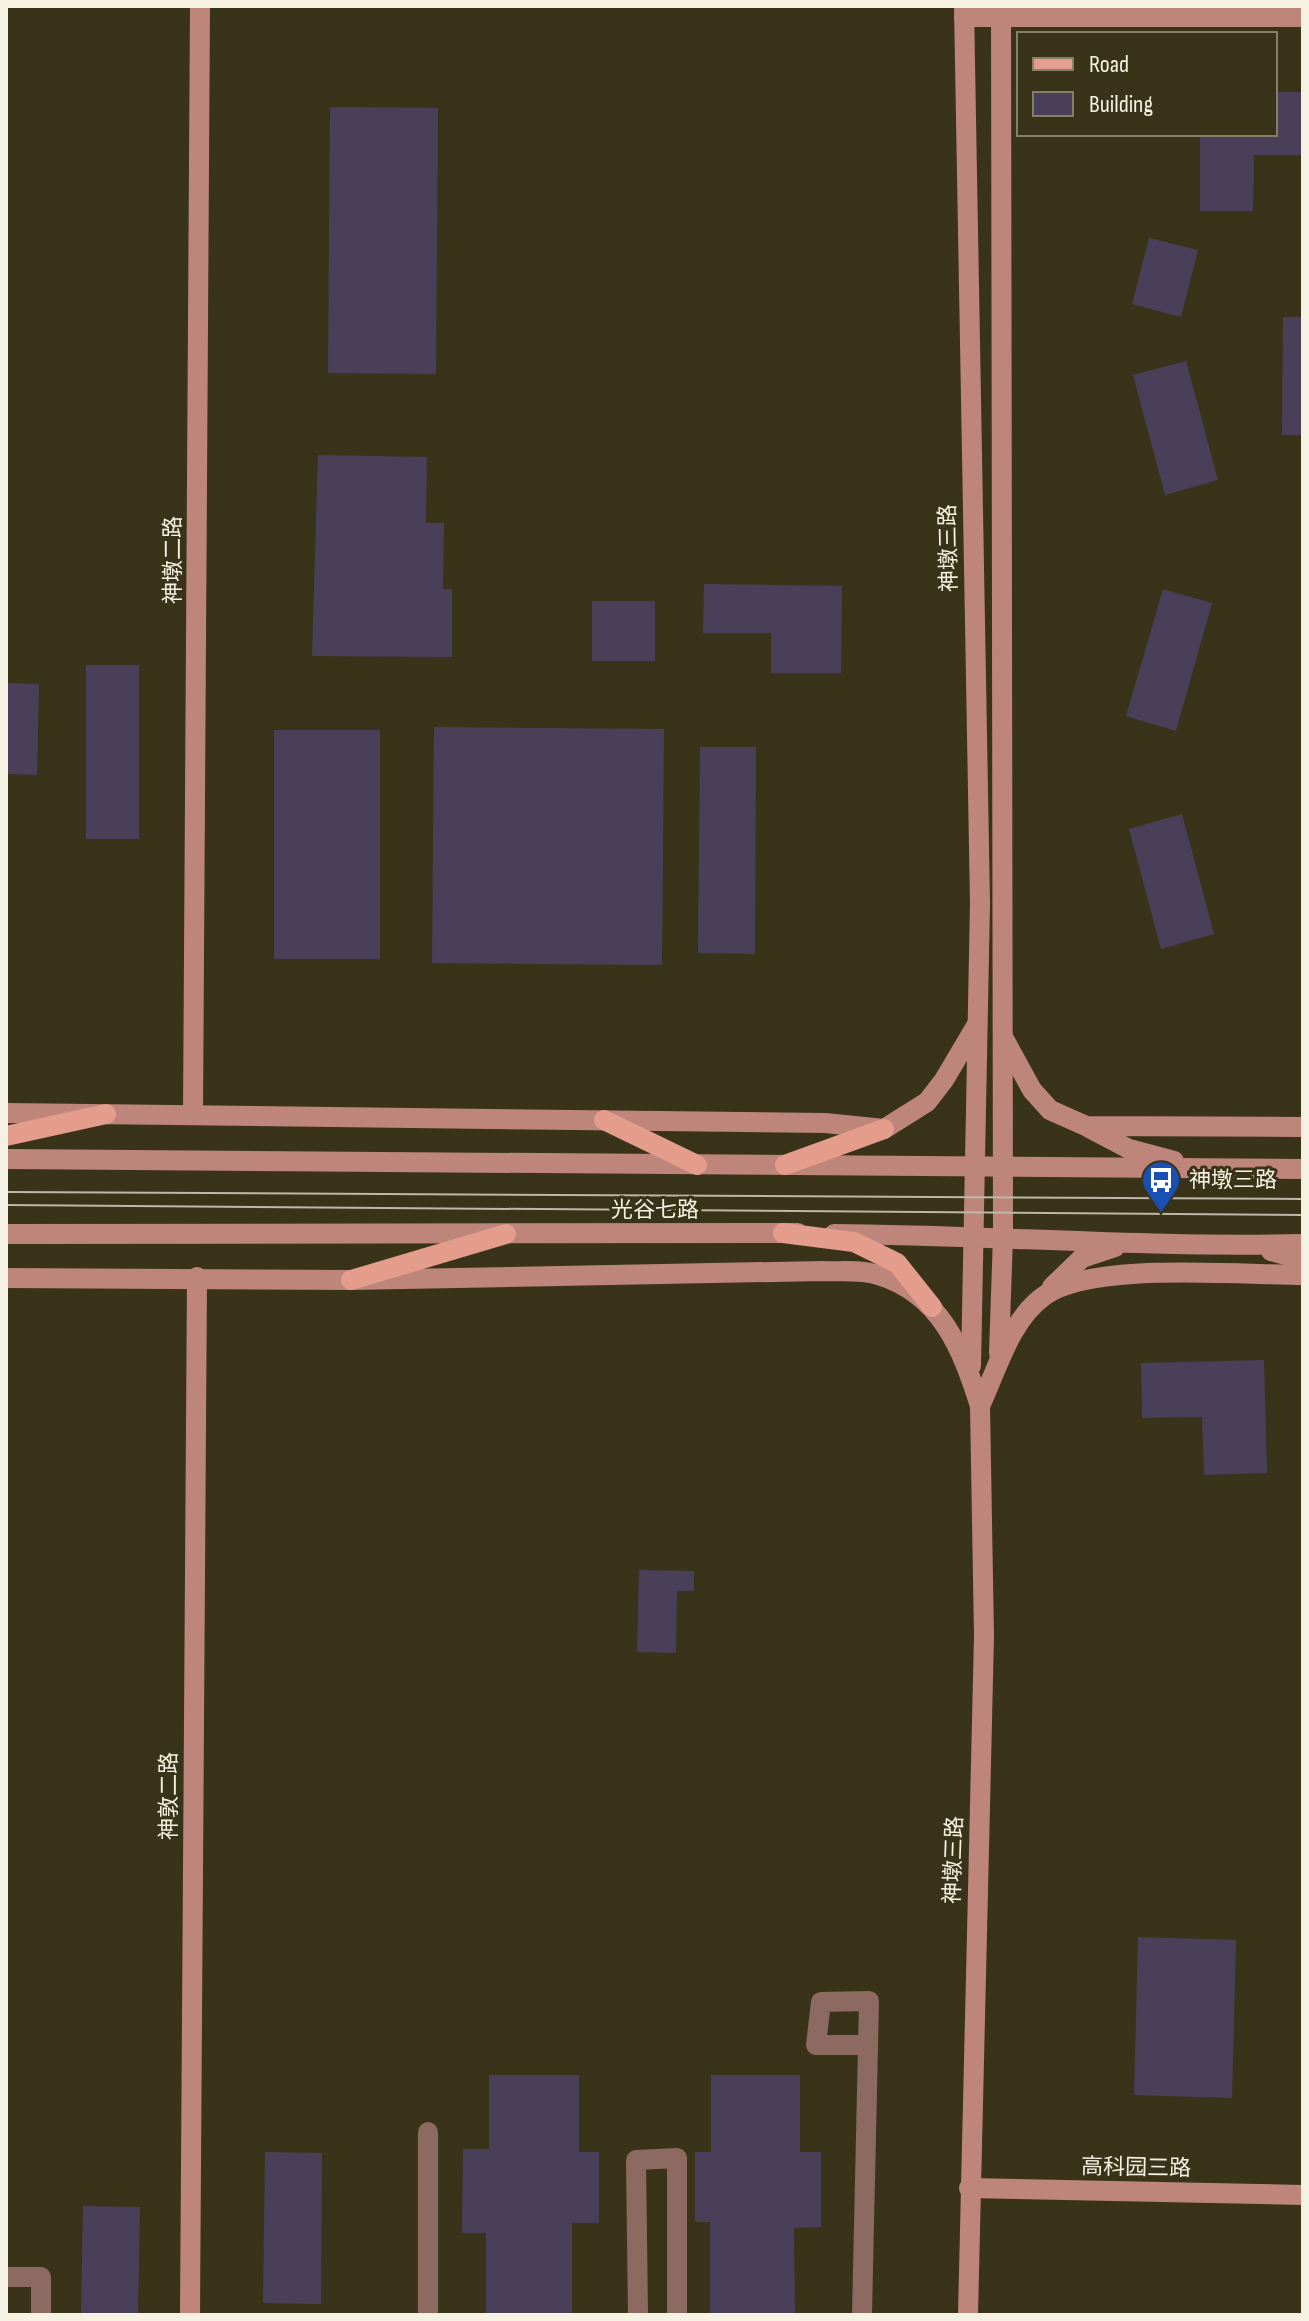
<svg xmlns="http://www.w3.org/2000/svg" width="1309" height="2321" viewBox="0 0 1309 2321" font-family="'Sofia Sans Condensed','Noto Sans SC',sans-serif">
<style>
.building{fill:#4a3f59}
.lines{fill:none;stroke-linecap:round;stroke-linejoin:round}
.street{stroke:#8c6961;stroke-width:20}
.secondary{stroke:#be867a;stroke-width:20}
.primary{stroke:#e49c8d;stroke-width:20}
.tram{stroke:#beb9a7;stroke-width:2}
.labels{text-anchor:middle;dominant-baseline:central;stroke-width:6;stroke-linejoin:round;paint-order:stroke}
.street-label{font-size:22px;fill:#f6f2e3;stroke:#39331a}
.poi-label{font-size:22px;fill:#f6f2e3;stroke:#39331a;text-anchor:start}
</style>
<rect width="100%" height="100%" fill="#39331a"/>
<!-- building -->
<g class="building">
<path d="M1275 92H1303V155H1254L1253 211H1200V134H1275Z"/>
<path d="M330 107 438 108 436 374 328 373Z"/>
<path d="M1149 238 1198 250 1181 317 1132 304Z"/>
<path d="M1283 317H1303V435H1282Z"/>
<path d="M1186 361 1218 480 1165 495 1133 375Z"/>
<path d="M318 455 427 457 426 523H444L443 589H452V657L312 656Z"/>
<path d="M704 584 842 586 841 673H771V633H703Z"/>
<path d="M1163 589 1212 603 1176 731 1126 716Z"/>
<rect x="592" y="601" width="63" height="60"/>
<rect x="86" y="665" width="53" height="174"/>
<path d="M6 683 39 684 37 775 6 774Z"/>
<path d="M434 727 664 729 662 965 432 963Z"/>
<rect x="274" y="730" width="106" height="229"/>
<path d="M700 747H756L755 954 698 953Z"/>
<path d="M1182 814 1214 934 1161 949 1129 829Z"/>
<path d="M1264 1360 1267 1473 1204 1475 1202 1417 1142 1418 1141 1363Z"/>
<path d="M639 1570 694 1571V1591H677L676 1653 637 1652Z"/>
<path d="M1138 1937 1236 1940 1232 2098 1134 2095Z"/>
<path d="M489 2075H579V2152H599V2223H572V2315H486V2233H462L463 2149H489Z"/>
<path d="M711 2075H800V2152H821V2227L794 2228 795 2315H710V2222H695V2152H711Z"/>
<path d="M265 2152 322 2153 321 2304 263 2303Z"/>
<path d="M83 2206 140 2207 138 2315H81Z"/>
</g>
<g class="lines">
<!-- street -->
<g class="street">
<path d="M428 2132V2315"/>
<path d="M6 2277H41V2315"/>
<path d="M638 2315 636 2160 677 2158V2315"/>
<path d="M862 2315 869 2001 821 2002 816 2045H868"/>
</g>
<!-- secondary -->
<g class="secondary">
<path d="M964 6 980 903 971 1366"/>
<path d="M964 17H1303"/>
<path d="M1003 1037 1032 1090 1050 1110 1086 1126 1303 1127"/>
<path d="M6 1113 825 1123 884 1129 927 1102 944 1080 976 1026"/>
<path d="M193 1115 200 6"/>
<path d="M1089 1128 1129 1149 1174 1161"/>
<path d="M6 1159 1303 1169"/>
<path d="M6 1234 798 1233"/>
<path d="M834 1234C990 1235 1147 1248 1303 1244"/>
<path d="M1271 1251 1303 1260"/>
<path d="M6 1278 351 1280 822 1271C840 1272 861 1269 878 1275 941 1294 962 1349 980 1406 997 1370 1010 1320 1044 1296 1091 1261 1242 1275 1303 1275"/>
<path d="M1052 1287 1082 1258 1115 1247"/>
<path d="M999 1353 1003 1236 1001 6"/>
<path d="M969 2188 1303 2195"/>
<path d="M190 2315 197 1277"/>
<path d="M968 2315 984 1636 980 1406"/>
</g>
<!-- primary -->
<g class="primary">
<path d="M604 1120 697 1165"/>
<path d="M6 1136 106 1114"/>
<path d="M785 1165 884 1129"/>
<path d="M783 1233 854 1242 897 1263 932 1307"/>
<path d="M351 1280 506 1234"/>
</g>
<!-- tram -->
<g class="tram">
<path d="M6 1192 1303 1199"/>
<path d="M6 1205 1303 1215"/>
</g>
</g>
<!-- icons -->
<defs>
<g id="bus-pin" transform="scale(2)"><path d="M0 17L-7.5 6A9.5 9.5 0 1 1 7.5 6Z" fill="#1a4fb4" stroke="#39331a"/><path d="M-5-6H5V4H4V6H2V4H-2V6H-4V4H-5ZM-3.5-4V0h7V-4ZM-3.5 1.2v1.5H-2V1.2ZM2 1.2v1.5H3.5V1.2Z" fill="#fff"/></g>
</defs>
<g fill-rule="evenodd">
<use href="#bus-pin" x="1161" y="1180"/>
</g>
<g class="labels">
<!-- street labels -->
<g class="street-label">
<text transform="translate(949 548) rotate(-91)">神墩三路</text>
<text transform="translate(173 560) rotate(-90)">神墩二路</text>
<text x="655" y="1210">光谷七路</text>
<text transform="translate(169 1796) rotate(-90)">神敦二路</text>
<text transform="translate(954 1860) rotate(-88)">神墩三路</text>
<text transform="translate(1136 2168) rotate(1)">高科园三路</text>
</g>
<!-- poi labels -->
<g class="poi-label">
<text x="1189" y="1180">神墩三路</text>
</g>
</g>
<!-- border -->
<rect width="1309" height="2321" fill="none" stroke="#f6f2e3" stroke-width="16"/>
<!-- legend -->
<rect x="1017" y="32" width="260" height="104" fill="#39331a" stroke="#857f6a" stroke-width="2"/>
<rect x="1033" y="58" width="40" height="12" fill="#e49c8d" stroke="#857f6a" stroke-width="2"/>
<text x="1089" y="72" font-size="24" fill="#f6f2e3">Road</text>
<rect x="1033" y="92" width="40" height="24" fill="#4a3f59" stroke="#857f6a" stroke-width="2"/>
<text x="1089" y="112" font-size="24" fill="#f6f2e3">Building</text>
</svg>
